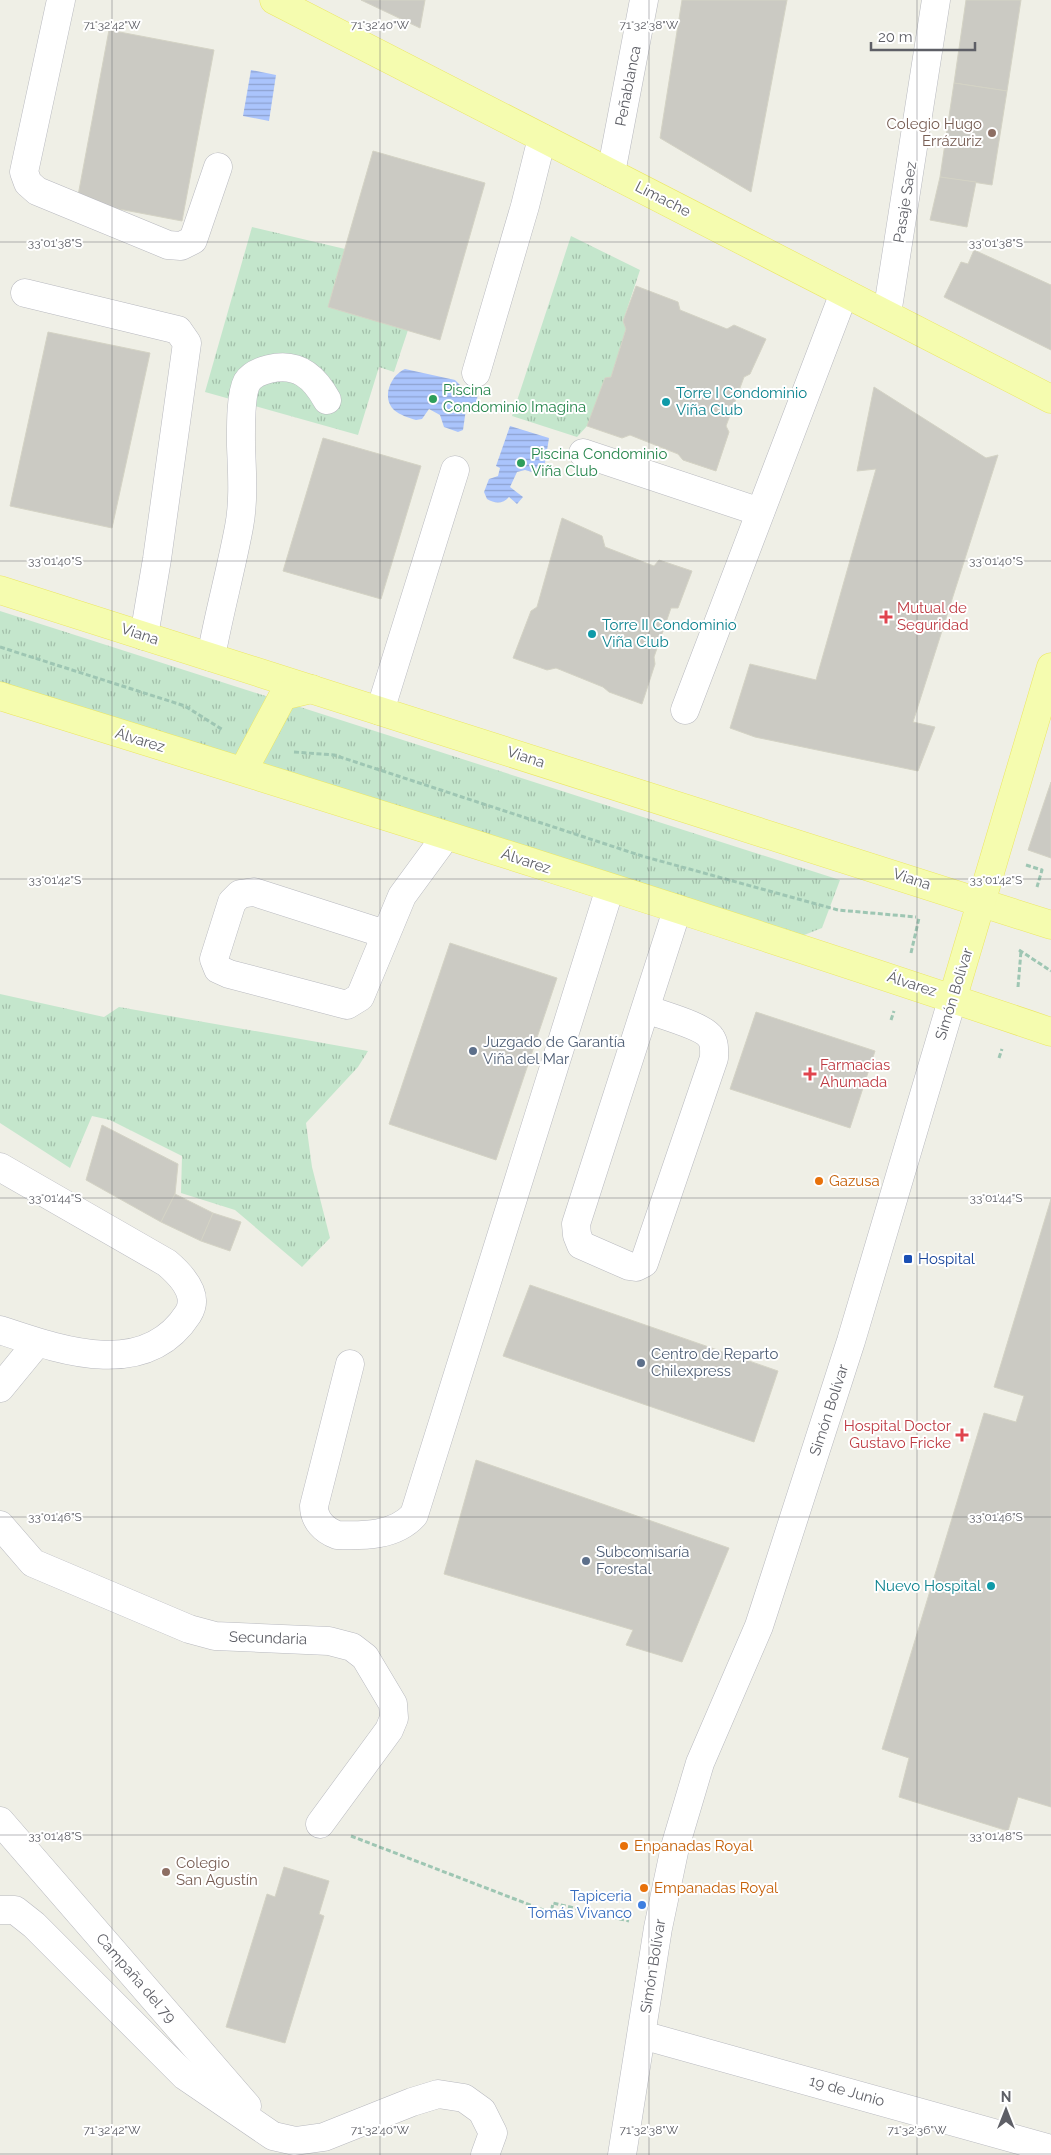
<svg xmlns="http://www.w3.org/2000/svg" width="1051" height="2155" viewBox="0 0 1051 2155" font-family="Raleway,sans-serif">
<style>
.grass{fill:url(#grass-tufts)}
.water{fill:url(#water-rules)}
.building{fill:#cbcac3;stroke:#d4d3c5}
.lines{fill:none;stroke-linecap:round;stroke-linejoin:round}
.minor-casing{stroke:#b8b9bf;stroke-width:29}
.major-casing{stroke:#ece763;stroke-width:29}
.path{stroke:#9ec6b3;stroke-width:3;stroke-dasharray:5 2.5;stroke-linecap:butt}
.minor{stroke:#fff;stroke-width:28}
.major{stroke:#f5fcaf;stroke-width:28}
.ticks{fill:none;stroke:#5e5f66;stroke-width:1;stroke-opacity:0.45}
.education-dot{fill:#8d6e63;stroke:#fff;stroke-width:2}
.leisure-dot{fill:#2e9e5b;stroke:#fff;stroke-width:2}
.culture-dot{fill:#0f9aa8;stroke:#fff;stroke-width:2}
.health-dot{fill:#e0444e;stroke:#fff;stroke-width:2}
.service-dot{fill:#5c6f8a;stroke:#fff;stroke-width:2}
.food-dot{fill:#e8710a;stroke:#fff;stroke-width:2}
.transit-dot{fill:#1a4fb4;stroke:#fff;stroke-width:2}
.shop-dot{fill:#3f7fe0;stroke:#fff;stroke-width:2}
.labels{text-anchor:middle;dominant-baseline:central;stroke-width:4;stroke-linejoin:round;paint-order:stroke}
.street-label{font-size:15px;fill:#5e5f66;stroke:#fff}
.education-label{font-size:15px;fill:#785e54;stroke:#fff;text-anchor:end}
.leisure-label{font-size:15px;fill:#27864d;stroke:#fff;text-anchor:start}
.culture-label{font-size:15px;fill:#0d838f;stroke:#fff;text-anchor:start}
.health-label{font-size:15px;fill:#be3a42;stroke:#fff;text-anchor:start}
.service-label{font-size:15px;fill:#4e5e75;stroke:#fff;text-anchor:start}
.food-label{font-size:15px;fill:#c56008;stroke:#fff;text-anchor:start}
.transit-label{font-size:15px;fill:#164399;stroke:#fff;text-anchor:start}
.shop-label{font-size:15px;fill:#366cbe;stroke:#fff;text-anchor:end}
.ticks-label{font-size:12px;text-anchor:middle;fill:#5e5f66;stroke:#fff;stroke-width:4;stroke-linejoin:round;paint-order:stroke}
</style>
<defs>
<pattern id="grass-tufts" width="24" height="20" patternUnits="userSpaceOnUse" patternTransform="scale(1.25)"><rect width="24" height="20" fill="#c4e6cc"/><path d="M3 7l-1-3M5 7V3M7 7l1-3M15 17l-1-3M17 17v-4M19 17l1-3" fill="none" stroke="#a2bea9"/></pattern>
<pattern id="water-rules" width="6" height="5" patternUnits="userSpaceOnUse" patternTransform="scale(1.25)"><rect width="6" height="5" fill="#aac4fc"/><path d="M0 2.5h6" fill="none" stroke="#8ea2d0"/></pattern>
</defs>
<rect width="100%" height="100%" fill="#efefe6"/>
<!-- grass -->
<g class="grass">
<path d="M252 227 345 249 328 307 408 330 394 372 379 367 358 435 205 392Z"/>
<path d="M571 236 640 270 623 321 626 329 611 377 587 426 577 437 512 416Z"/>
<path d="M0 611 840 880 822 928 799 937 0 683Z"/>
<path d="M0 994 104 1017 119 1007 368 1051 358 1067 306 1123 312 1167 330 1238 302 1267 235 1210 181 1193 182 1156 110 1120 92 1116 70 1168 0 1123Z"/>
</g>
<!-- water -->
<g class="water">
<path d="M251 70 276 75 269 121 243 116Z"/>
<path d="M405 369 455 380 466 391 478 395 474 409H466L463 430 458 432 444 427 440 415 429 409 422 419 416 420C409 418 400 415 394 410 381 397 391 375 405 369Z"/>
<path d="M510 426 549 438 543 475 525 470 517 472 510 487 523 497 517 504 509 497C503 504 495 504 487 499L484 492 489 479 498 476 500 468 496 466Z"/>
</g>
<!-- building -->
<g class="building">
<path d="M361 0H425L420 28Z"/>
<path d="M682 0H787L751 192 660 138Z"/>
<path d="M966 0H1021L1007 91 954 83Z"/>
<path d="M109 30 214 50 182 221 77 201Z"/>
<path d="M954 83 1007 91 992 185 940 177Z"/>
<path d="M373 151 485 183 440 340 328 307Z"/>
<path d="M940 177 976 182 967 227 930 220Z"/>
<path d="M974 250 1051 285V350L944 297 961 262 968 264Z"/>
<path d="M636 286 678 302 680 310 727 329 734 325 766 339 750 374 744 377 726 426 729 432 716 471 683 460 678 454 630 435 622 438 587 426 605 378 611 377 626 329 623 321Z"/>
<path d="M48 332 150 353 112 528 10 506Z"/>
<path d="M874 387 986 458 998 455 913 722 935 727 918 771 755 737 730 728 750 664 816 680 876 469 857 471Z"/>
<path d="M323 438 421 466 381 599 283 571Z"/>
<path d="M562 518 602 536 605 547 654 566 659 560 692 571 678 608H671L654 657 655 664 642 704 609 692 603 687 556 668 547 670 513 658 531 611 537 607Z"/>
<path d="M1051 782V858L1028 850Z"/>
<path d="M450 943 557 978 496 1160 389 1124Z"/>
<path d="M756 1012 875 1051 850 1128 730 1089Z"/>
<path d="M102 1125 178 1164 175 1194 161 1222 86 1180Z"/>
<path d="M175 1194 213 1213 201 1241 161 1222Z"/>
<path d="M1051 1199V1807L1018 1797 1008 1831 899 1797 909 1758 882 1749 984 1413 1016 1422 1024 1396 994 1387Z"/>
<path d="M213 1213 241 1222 230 1251 201 1241Z"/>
<path d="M530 1285 778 1371 754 1442 503 1356Z"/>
<path d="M476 1460 729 1548 682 1662 626 1645 633 1630 444 1574Z"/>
<path d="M284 1867 329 1881 319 1914 324 1916 285 2043 226 2027 267 1894 275 1897Z"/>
</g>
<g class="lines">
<!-- minor casing -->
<g class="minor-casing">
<g id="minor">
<path d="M61 0 24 172 28 183 37 191 168 245 181 246 193 240 218 167"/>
<path d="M611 173 644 0"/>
<path d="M25 293 178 330 187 343 157 559 144 636"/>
<path d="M887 314 936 0"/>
<path d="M476 373 525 206 542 138"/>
<path d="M583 453 760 512"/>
<path d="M211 657C219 613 231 570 239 527 244 501 242 472 241 446 241 432 240 395 247 382 252 374 261 371 269 369 297 362 314 376 327 400"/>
<path d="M685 710 844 293"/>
<path d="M380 711 455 470"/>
<path d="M385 934 254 892 240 894 232 902 214 959 218 969 229 974 347 1005 360 997 402 896 446 836"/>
<path d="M646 1009C661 1015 704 1026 711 1038 715 1044 714 1051 714 1058L644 1263 636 1267 629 1266 581 1245 577 1235 576 1224 677 910"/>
<path d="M0 1167 167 1263C181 1275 200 1295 188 1314 145 1381 60 1350 0 1330"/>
<path d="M350 1364 314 1506C314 1520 324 1530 337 1535 364 1536 395 1536 414 1515L610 888"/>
<path d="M0 1388 37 1343"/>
<path d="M0 1525 33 1563 189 1629 215 1636 329 1641 352 1647 365 1657 393 1704 394 1718 389 1730 320 1824"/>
<path d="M0 1821 247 2106"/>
<path d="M0 1910H15L34 1925 185 2076 273 2136 295 2141 324 2137 412 2102 438 2094 464 2098 482 2111 493 2133 485 2155"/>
<path d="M642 2035 1051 2149"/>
<path d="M622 2155 658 1928 675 1847 700 1763 759 1626 851 1341 953 997"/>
</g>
</g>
<!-- major casing -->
<g class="major-casing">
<g id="major">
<path d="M274 0 1051 399"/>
<path d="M0 590 1051 925"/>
<path d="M0 696C351 805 703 914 1051 1032"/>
<path d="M243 771 283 696 312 689"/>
<path d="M953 997 1051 667"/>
</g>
</g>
<!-- path -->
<g class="path">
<path d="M0 647 185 706 223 730"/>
<path d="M294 752 334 755 642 856 838 910 916 917"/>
<path d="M1026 865 1042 870 1037 887"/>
<path d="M1019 950 1051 971"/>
<path d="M911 953 919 918"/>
<path d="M1018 987 1021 951"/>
<path d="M891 1020 894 1011"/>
<path d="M999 1058 1002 1049"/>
<path d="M351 1836 551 1913 553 1903 629 1921"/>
</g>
<!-- minor -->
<use href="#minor" class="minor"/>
<!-- major -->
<use href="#major" class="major"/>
</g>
<!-- ticks -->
<path class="ticks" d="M112 0V2155M380 0V2155M649 0V2155M917 0V2155M0 242H1051M0 561H1051M0 879H1051M0 1198H1051M0 1517H1051M0 1835H1051M0 2154H1051"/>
<!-- markers -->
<g class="education-dot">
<circle cx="992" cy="133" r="5"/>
<circle cx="166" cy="1872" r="5"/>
</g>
<g class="leisure-dot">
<circle cx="433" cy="399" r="5"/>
<circle cx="521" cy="463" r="5"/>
</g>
<g class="culture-dot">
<circle cx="666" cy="402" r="5"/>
<circle cx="592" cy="634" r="5"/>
<circle cx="991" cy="1586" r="5"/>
</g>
<g class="health-dot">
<path d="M883.5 609.5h5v5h5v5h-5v5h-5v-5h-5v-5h5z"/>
<path d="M807.5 1066.5h5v5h5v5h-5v5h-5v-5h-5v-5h5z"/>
<path d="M959.5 1427.5h5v5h5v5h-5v5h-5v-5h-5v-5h5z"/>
</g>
<g class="service-dot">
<circle cx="473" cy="1051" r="5"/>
<circle cx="641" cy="1363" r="5"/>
<circle cx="586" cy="1561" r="5"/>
</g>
<g class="food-dot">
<circle cx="819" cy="1181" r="5"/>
<circle cx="624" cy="1846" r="5"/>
<circle cx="644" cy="1888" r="5"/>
</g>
<rect class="transit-dot" x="903" y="1254" width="10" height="10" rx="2.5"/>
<circle class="shop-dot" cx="642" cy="1905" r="5"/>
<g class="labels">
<!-- street labels -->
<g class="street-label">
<text transform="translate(628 86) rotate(-79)">Peñablanca</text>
<text transform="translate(663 199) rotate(27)">Limache</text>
<text transform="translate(905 202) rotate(-81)">Pasaje Saez</text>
<text transform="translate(140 634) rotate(18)">Viana</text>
<text transform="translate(140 740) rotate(17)">Álvarez</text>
<text transform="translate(526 757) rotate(18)">Viana</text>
<text transform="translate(526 861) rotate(18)">Álvarez</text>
<text transform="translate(912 879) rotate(18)">Viana</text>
<text transform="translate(912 984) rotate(18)">Álvarez</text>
<text transform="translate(954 994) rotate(-73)">Simón Bolívar</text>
<text transform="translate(829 1410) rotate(-72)">Simón Bolívar</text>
<text transform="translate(268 1638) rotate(2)">Secundaria</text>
<text transform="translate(653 1966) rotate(-81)">Simón Bolívar</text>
<text transform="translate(136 1978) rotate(49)">Campaña del 79</text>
<text transform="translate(847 2091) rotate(16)">19 de Junio</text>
</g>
<!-- education labels -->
<g class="education-label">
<text x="982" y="124">Colegio Hugo<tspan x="982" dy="17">Errázuriz</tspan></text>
<text x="176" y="1863" text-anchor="start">Colegio<tspan x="176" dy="17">San Agustín</tspan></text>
</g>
<!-- leisure labels -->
<g class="leisure-label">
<text x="443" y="390">Piscina<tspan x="443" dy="17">Condominio Imagina</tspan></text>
<text x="531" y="454">Piscina Condominio<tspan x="531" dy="17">Viña Club</tspan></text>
</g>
<!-- culture labels -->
<g class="culture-label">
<text x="676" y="393">Torre I Condominio<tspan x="676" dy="17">Viña Club</tspan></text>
<text x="602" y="625">Torre II Condominio<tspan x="602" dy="17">Viña Club</tspan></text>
<text x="981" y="1586" text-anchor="end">Nuevo Hospital</text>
</g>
<!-- health labels -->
<g class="health-label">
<text x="897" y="608">Mutual de<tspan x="897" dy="17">Seguridad</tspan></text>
<text x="820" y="1065">Farmacias<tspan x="820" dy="17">Ahumada</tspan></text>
<text x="951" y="1426" text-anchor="end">Hospital Doctor<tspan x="951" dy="17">Gustavo Fricke</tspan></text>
</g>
<!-- service labels -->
<g class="service-label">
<text x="483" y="1042">Juzgado de Garantía<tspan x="483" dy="17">Viña del Mar</tspan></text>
<text x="651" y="1354">Centro de Reparto<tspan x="651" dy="17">Chilexpress</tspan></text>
<text x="596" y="1552">Subcomisaría<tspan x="596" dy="17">Forestal</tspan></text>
</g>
<!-- food labels -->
<g class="food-label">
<text x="829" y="1181">Gazusa</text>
<text x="634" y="1846">Enpanadas Royal</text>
<text x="654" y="1888">Empanadas Royal</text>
</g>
<!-- transit labels -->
<g class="transit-label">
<text x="918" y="1259">Hospital</text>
</g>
<!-- shop labels -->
<g class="shop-label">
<text x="632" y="1896">Tapiceria<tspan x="632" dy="17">Tomás Vivanco</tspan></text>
</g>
</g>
<g class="ticks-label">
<text x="112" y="29">71°32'42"W</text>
<text x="380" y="29">71°32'40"W</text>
<text x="649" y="29">71°32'38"W</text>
<text x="55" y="247">33°01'38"S</text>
<text x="996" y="247">33°01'38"S</text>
<text x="55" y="565">33°01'40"S</text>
<text x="996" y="565">33°01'40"S</text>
<text x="55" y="884">33°01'42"S</text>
<text x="996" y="884">33°01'42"S</text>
<text x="55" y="1202">33°01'44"S</text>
<text x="996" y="1202">33°01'44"S</text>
<text x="55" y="1521">33°01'46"S</text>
<text x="996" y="1521">33°01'46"S</text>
<text x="55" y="1840">33°01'48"S</text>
<text x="996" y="1840">33°01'48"S</text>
<text x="112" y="2134">71°32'42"W</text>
<text x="380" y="2134">71°32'40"W</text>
<text x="649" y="2134">71°32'38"W</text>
<text x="917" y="2134">71°32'36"W</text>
</g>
<!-- north arrow -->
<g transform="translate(1006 2110)" stroke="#ffffff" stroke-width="4" paint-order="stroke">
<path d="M0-4L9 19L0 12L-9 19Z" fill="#5e5f66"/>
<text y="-8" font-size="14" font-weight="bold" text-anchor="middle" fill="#5e5f66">N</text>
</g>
<!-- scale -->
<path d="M871 42v8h104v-8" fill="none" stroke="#5e5f66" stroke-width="2.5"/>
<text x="878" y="42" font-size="15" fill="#5e5f66" stroke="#ffffff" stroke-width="4" paint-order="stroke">20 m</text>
</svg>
